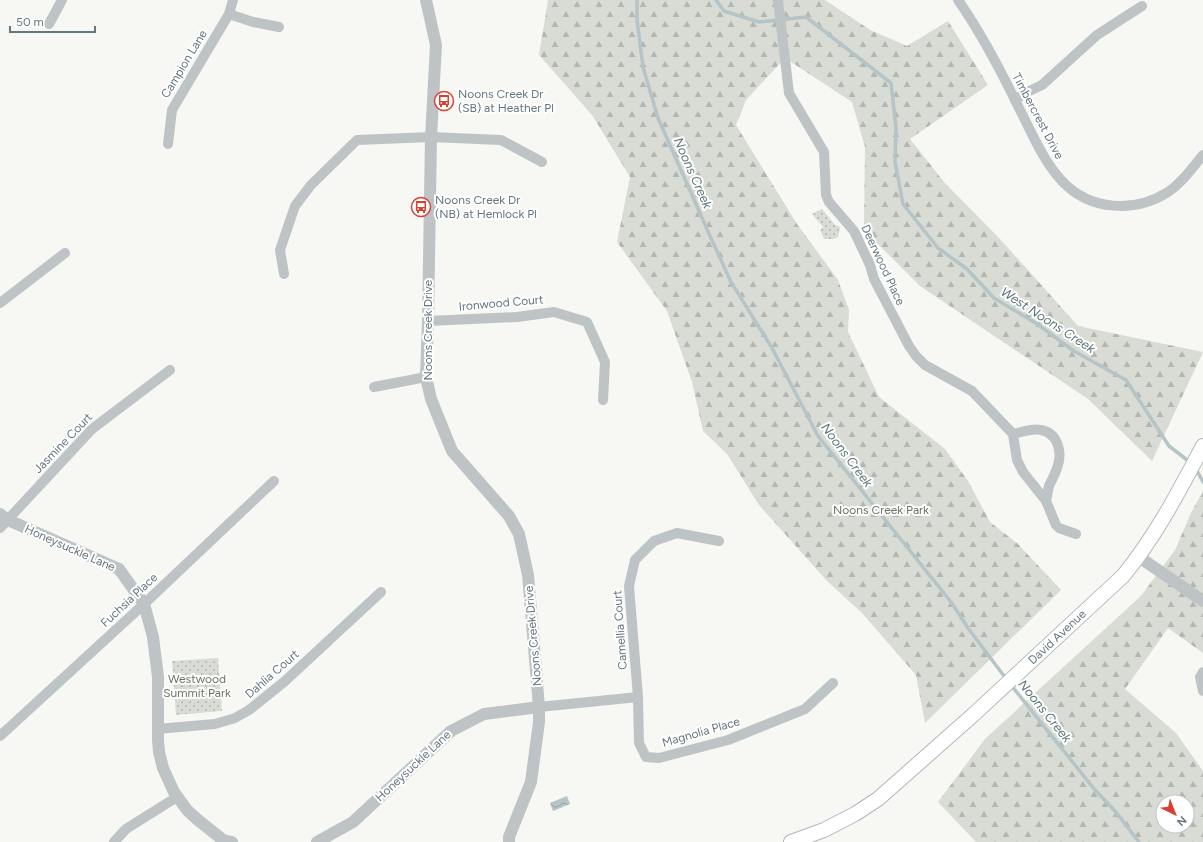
<svg xmlns="http://www.w3.org/2000/svg" width="1203" height="842" viewBox="0 0 1203 842" font-family="Figtree,sans-serif">
<style>
.green{fill:url(#green-dots)}
.forest{fill:url(#forest-firs);fill-rule:evenodd}
.water{fill:url(#water-waves)}
.lines{fill:none;stroke-linecap:round;stroke-linejoin:round}
.stream{stroke:#b5c4c6;stroke-width:3.5}
.secondary-casing{stroke:#b1b8bb;stroke-width:16}
.minor{stroke:#bec4c6;stroke-width:10}
.tertiary{stroke:#bec4c6;stroke-width:12}
.secondary{stroke:#fff;stroke-width:14}
.labels{text-anchor:middle;dominant-baseline:central;stroke-width:4;stroke-linejoin:round;paint-order:stroke}
.street-label{font-size:12px;fill:#64767e;stroke:#fff}
.poi-label{font-size:12px;fill:#64767e;stroke:#fff;text-anchor:start}
.park-label{font-size:12px;fill:#687662;stroke:#fff}
.water-label{font-size:13px;font-style:italic;fill:#5e7678;stroke:#fff}
</style>
<defs>
<pattern id="green-dots" width="8" height="8" patternUnits="userSpaceOnUse"><rect width="8" height="8" fill="#d8dcd4"/><path d="M2 2h.1M6 6h.1" fill="none" stroke="#b3b7b1" stroke-width="1.8" stroke-linecap="round"/></pattern>
<pattern id="forest-firs" width="22" height="20" patternUnits="userSpaceOnUse"><rect width="22" height="20" fill="#d8dcd4"/><path d="M5 1l3.5 6h-7zM16 11l3.5 6h-7z" fill="#b3b7b1"/></pattern>
<pattern id="water-waves" width="16" height="10" patternUnits="userSpaceOnUse"><rect width="16" height="10" fill="#b5c4c6"/><path d="M0 5q4-4 8 0t8 0" fill="none" stroke="#97a4a6"/></pattern>
</defs>
<rect width="100%" height="100%" fill="#f7f7f4"/>
<!-- green -->
<g class="green">
<path d="M822 209 835 225 840 227 838 237 834 239H824L820 230 823 227 812 214Z"/>
<path d="M218 658 222 711 176 715 172 661Z"/>
</g>
<!-- forest -->
<g class="forest">
<path d="M548 0H825L870 30 907 46 948 21 988 85 910 139 944 182 1000 239 1078 326 1203 352 1152 461 1088 399 920 286 864 230 865 147 852 102 785 58 746 100 736 125 797 224 838 280 849 310 848 332 879 397 945 449 968 481 990 522 1018 544 1061 590 925 723 916 675 862 613 827 581 759 505 727 454 703 431 692 382 667 311 617 242 630 177 592 115 539 55Z"/>
<path d="M1203 491V653L1168 628 1125 689 1176 733 1203 771V842H976L938 802 985 739 1141 596 1175 550 1191 513ZM1163 802H1187V826H1163Z"/>
</g>
<!-- water -->
<path class="water" d="M567 796 570 804 553 811 550 803Z"/>
<g class="lines">
<!-- stream -->
<g class="stream">
<path d="M637 0V20L643 67 658 118 710 236 731 282 772 348 818 436 951 602 968 628 1007 680"/>
<path d="M716 0 724 11 759 22 806 17 891 83 896 128 895 162 903 204 938 248 967 269 994 298 1037 324 1074 351 1126 380 1169 446 1191 463"/>
<path d="M1196 469 1203 482"/>
<path d="M1011 685 1095 790 1116 812 1139 842"/>
</g>
<!-- secondary casing -->
<g class="secondary-casing">
<path id="secondary" d="M791 842 824 830 855 814 878 799 973 715 1123 576C1156 536 1179 491 1203 446"/>
</g>
<!-- minor -->
<g class="minor">
<path d="M778 0 789 93 824 152 826 195 829 202 854 231 870 265 874 279 909 346 916 356 925 365 972 391 1013 434 1017 460 1023 472 1046 501 1056 525 1059 528 1076 534"/>
<path d="M958 0C981 33 1001 71 1019 108 1032 133 1043 161 1062 181 1090 211 1135 213 1168 192 1182 183 1192 168 1203 155"/>
<path d="M229 14 253 22 279 27"/>
<path d="M49 24 62 0"/>
<path d="M1015 100 1025 93 1042 85 1097 35 1142 6"/>
<path d="M168 144 172 110 229 14 233 0"/>
<path d="M284 274 280 250 295 206 311 185 357 140 431 137 501 140 542 162"/>
<path d="M0 303 65 253"/>
<path d="M428 321 517 317 554 312 587 322 605 362 603 400"/>
<path d="M374 387 426 377"/>
<path d="M1013 434C1022 432 1033 428 1041 430 1058 433 1062 452 1058 465 1056 473 1052 479 1049 486 1048 491 1047 496 1046 501"/>
<path d="M0 528 92 429 170 370"/>
<path d="M719 541 677 533 654 541 635 560 629 586 638 697 639 743 646 757 659 758 728 740 805 709 833 683"/>
<path d="M1203 672 1200 677 1203 691"/>
<path d="M539 707 638 697"/>
<path d="M157 729 215 724 235 718 249 710 284 682 381 592"/>
<path d="M0 736 144 604 274 481"/>
<path d="M114 842 126 829 177 797"/>
</g>
<!-- tertiary -->
<g class="tertiary">
<path d="M426 0 436 45 431 137 428 321 426 377 431 399 452 451 509 516 519 534 528 575 539 707V722L531 782 509 837V842"/>
<path d="M0 514 8 520 119 569 144 604 153 637 158 677V740L159 752 163 768 174 792 187 810 198 820 223 840 232 842"/>
<path d="M1139 557 1203 601"/>
<path d="M317 842 353 822 451 731 484 714 539 707"/>
</g>
<!-- secondary -->
<use href="#secondary" class="secondary"/>
</g>
<!-- icons -->
<defs>
<g id="bus-ring" transform="scale(1)"><circle r="9.5" fill="#fff" stroke="#da4031" stroke-width="1.5"/><path d="M-5-6H5V4H4V6H2V4H-2V6H-4V4H-5ZM-3.5-4V0h7V-4ZM-3.5 1.2v1.5H-2V1.2ZM2 1.2v1.5H3.5V1.2Z" fill="#da4031"/></g>
</defs>
<g fill-rule="evenodd">
<use href="#bus-ring" x="444" y="101"/>
<use href="#bus-ring" x="421" y="207"/>
</g>
<g class="labels">
<!-- street labels -->
<g class="street-label">
<text transform="translate(184 64) rotate(-59)">Campion Lane</text>
<text transform="translate(1038 116) rotate(62)">Timbercrest Drive</text>
<text transform="translate(883 265) rotate(65)">Deerwood Place</text>
<text transform="translate(501 303) rotate(-5)">Ironwood Court</text>
<text transform="translate(428 330) rotate(-90)">Noons Creek Drive</text>
<text transform="translate(63 443) rotate(-46)">Jasmine Court</text>
<text transform="translate(70 548) rotate(24)">Honeysuckle Lane</text>
<text transform="translate(129 600) rotate(-43)">Fuchsia Place</text>
<text transform="translate(620 630) rotate(-94)">Camellia Court</text>
<text transform="translate(533 636) rotate(-95)">Noons Creek Drive</text>
<text transform="translate(1057 637) rotate(-43)">David Avenue</text>
<text transform="translate(272 674) rotate(-41)">Dahlia Court</text>
<text transform="translate(701 732) rotate(-16)">Magnolia Place</text>
<text transform="translate(413 766) rotate(-43)">Honeysuckle Lane</text>
</g>
<!-- poi labels -->
<g class="poi-label">
<text x="458" y="94">Noons Creek Dr<tspan x="458" dy="14">(SB) at Heather Pl</tspan></text>
<text x="435" y="200">Noons Creek Dr<tspan x="435" dy="14">(NB) at Hemlock Pl</tspan></text>
</g>
<!-- park labels -->
<g class="park-label">
<text x="881" y="510">Noons Creek Park</text>
<text x="197" y="679">Westwood<tspan x="197" dy="14">Summit Park</tspan></text>
</g>
<!-- water labels -->
<g class="water-label">
<text transform="translate(693 173) rotate(66)">Noons Creek</text>
<text transform="translate(1048 320) rotate(33)">West Noons Creek</text>
<text transform="translate(847 455) rotate(53)">Noons Creek</text>
<text transform="translate(1045 711) rotate(51)">Noons Creek</text>
</g>
</g>
<!-- north arrow -->
<g transform="translate(1175 814) rotate(137)"><circle r="19" fill="#ffffff" stroke="#c1c8cb"/>
<path d="M0-3L7 15L0 10L-7 15Z" fill="#da4031"/>
<text y="-6" font-size="11" font-weight="bold" text-anchor="middle" fill="#64767e">N</text>
</g>
<!-- scale -->
<path d="M10 26v6h85v-6" fill="none" stroke="#64767e" stroke-width="2"/>
<text x="16" y="26" font-size="12" fill="#64767e" stroke="#ffffff" stroke-width="3" paint-order="stroke">50 m</text>
</svg>
